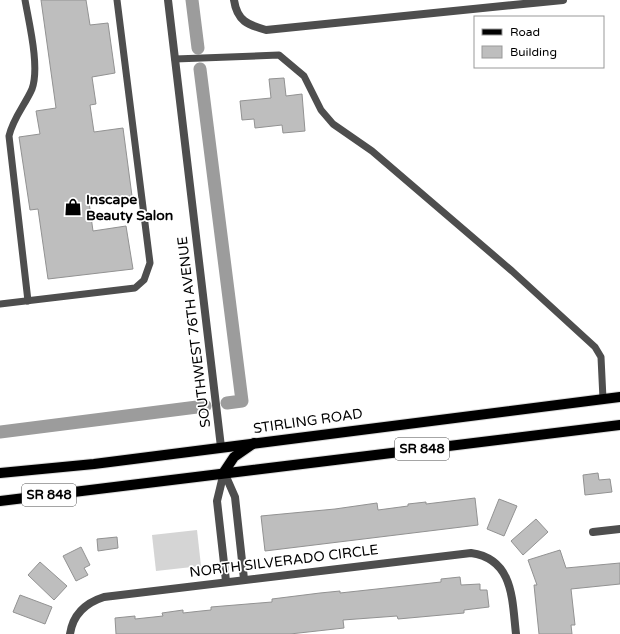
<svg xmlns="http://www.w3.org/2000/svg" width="620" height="634" viewBox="0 0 620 634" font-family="'Varela Round',sans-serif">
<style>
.green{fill:#d5d5d5}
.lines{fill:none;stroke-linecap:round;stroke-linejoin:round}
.canal{stroke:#9c9c9c;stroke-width:13}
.building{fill:#bebebe;stroke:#929292}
.primary-casing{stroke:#dbdbdb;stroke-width:12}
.service{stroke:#4e4e4e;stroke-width:7}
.minor{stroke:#4e4e4e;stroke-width:8}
.tertiary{stroke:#4e4e4e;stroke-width:8}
.primary{stroke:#000;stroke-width:10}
.labels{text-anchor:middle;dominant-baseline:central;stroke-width:3.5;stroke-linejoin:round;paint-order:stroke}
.shield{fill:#fff;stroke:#4c4c4c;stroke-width:1}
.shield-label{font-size:13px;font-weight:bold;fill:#000}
.poi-label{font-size:14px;font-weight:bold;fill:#000;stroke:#fff;text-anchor:start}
.street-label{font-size:14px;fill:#000;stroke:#fff}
</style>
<rect width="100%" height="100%" fill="#fff"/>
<!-- green -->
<path class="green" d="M197 530 201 566 156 571 152 535Z"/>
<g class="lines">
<!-- canal -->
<g class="canal">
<path d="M192 0 198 48"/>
<path d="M200 69 242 401 227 403"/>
<path d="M0 432 205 406"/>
</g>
</g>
<!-- building -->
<g class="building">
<path d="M41 0H86L90 25 108 23 115 73 92 77 96 104 90 105 94 132 123 128 132 196 89 202 93 231 126 226 133 269 48 279 38 209 30 210 19 137 40 134 36 111 56 108Z"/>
<path d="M284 78 286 96 302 94 305 131 283 133 282 125 255 128 254 119 242 120 240 101 271 98 269 79Z"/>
<path d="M598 473 599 480 610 479 612 492 585 495 583 475Z"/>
<path d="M475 498 478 525 265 551 261 516 335 509 377 503 378 510 408 506V504L426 502V504Z"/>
<path d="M499 499 517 506 504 536 487 529Z"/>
<path d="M536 519 548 532 523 555 511 541Z"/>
<path d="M117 537 118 548 98 551 97 539Z"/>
<path d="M81 547 90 565 84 568 88 575 76 581 63 556Z"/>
<path d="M560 550 566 568 620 563V584L571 589 575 625H571L572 634H539L534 585H537L528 560Z"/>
<path d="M40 562 67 586 54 600 28 575Z"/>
<path d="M460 577 461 585 480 584V590H487L489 607 464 610V613L398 619 397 616 343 620 344 628 290 634H116L115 618 135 616V619L163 616 162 613 183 610V613L201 611 211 610V607L272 602V599L320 593 340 591V593L441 582V579Z"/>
<path d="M20 595 52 607 45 624 13 612Z"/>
</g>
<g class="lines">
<!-- primary casing -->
<g class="primary-casing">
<g id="primary">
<path d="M224 472 234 457 254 443"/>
<path d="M0 473 94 464 620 397"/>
<path d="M0 501 620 425"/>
</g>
</g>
<!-- service -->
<g class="service">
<path d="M25 0C29 23 40 67 32 89 25 105 13 118 9 136L28 301"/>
<path d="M175 59 279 55 304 76 321 110 333 124 372 151 512 271 595 347 601 357 603 399"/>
<path d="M0 304 135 288 144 280 150 263 117 0"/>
</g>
<!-- minor -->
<g class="minor">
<path d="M234 0C237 21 248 25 266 30L563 0"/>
<path d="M224 472 217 501 226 581"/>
<path d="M224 472 235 497 244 579"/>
<path d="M593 532 620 529"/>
<path d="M70 634C73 614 85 603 104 597L471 553C514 559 512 600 516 634"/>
</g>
<!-- tertiary -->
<path class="tertiary" d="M168 0 221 447"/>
<!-- primary -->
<use href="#primary" class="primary"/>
</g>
<!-- icons -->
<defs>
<g id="shop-bare" transform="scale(1.38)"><path d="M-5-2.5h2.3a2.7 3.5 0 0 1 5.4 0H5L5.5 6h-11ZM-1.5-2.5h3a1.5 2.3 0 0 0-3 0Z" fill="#000" stroke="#fff" stroke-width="2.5" paint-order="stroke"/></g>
</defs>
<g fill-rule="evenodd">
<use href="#shop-bare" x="73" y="207"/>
</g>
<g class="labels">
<!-- shield labels -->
<g class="shield">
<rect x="395" y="438" width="54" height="22" rx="3"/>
<rect x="22" y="484" width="54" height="22" rx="3"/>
</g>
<g class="shield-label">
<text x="422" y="449">SR 848</text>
<text x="49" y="495">SR 848</text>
</g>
<!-- poi labels -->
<g class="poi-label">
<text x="86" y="199">Inscape<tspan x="86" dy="16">Beauty Salon</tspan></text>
</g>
<!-- street labels -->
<g class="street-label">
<text transform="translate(194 332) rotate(-97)">SOUTHWEST 76TH AVENUE</text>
<text transform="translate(308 421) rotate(-8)">STIRLING ROAD</text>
<text transform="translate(284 561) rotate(-7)">NORTH SILVERADO CIRCLE</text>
</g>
</g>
<!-- legend -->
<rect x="474" y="16" width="130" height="52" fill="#ffffff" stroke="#999999"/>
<rect x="482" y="29" width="20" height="6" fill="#000000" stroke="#999999"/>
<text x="510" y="36" font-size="12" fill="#000000">Road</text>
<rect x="482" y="46" width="20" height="12" fill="#bebebe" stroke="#999999"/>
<text x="510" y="56" font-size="12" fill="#000000">Building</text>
</svg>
